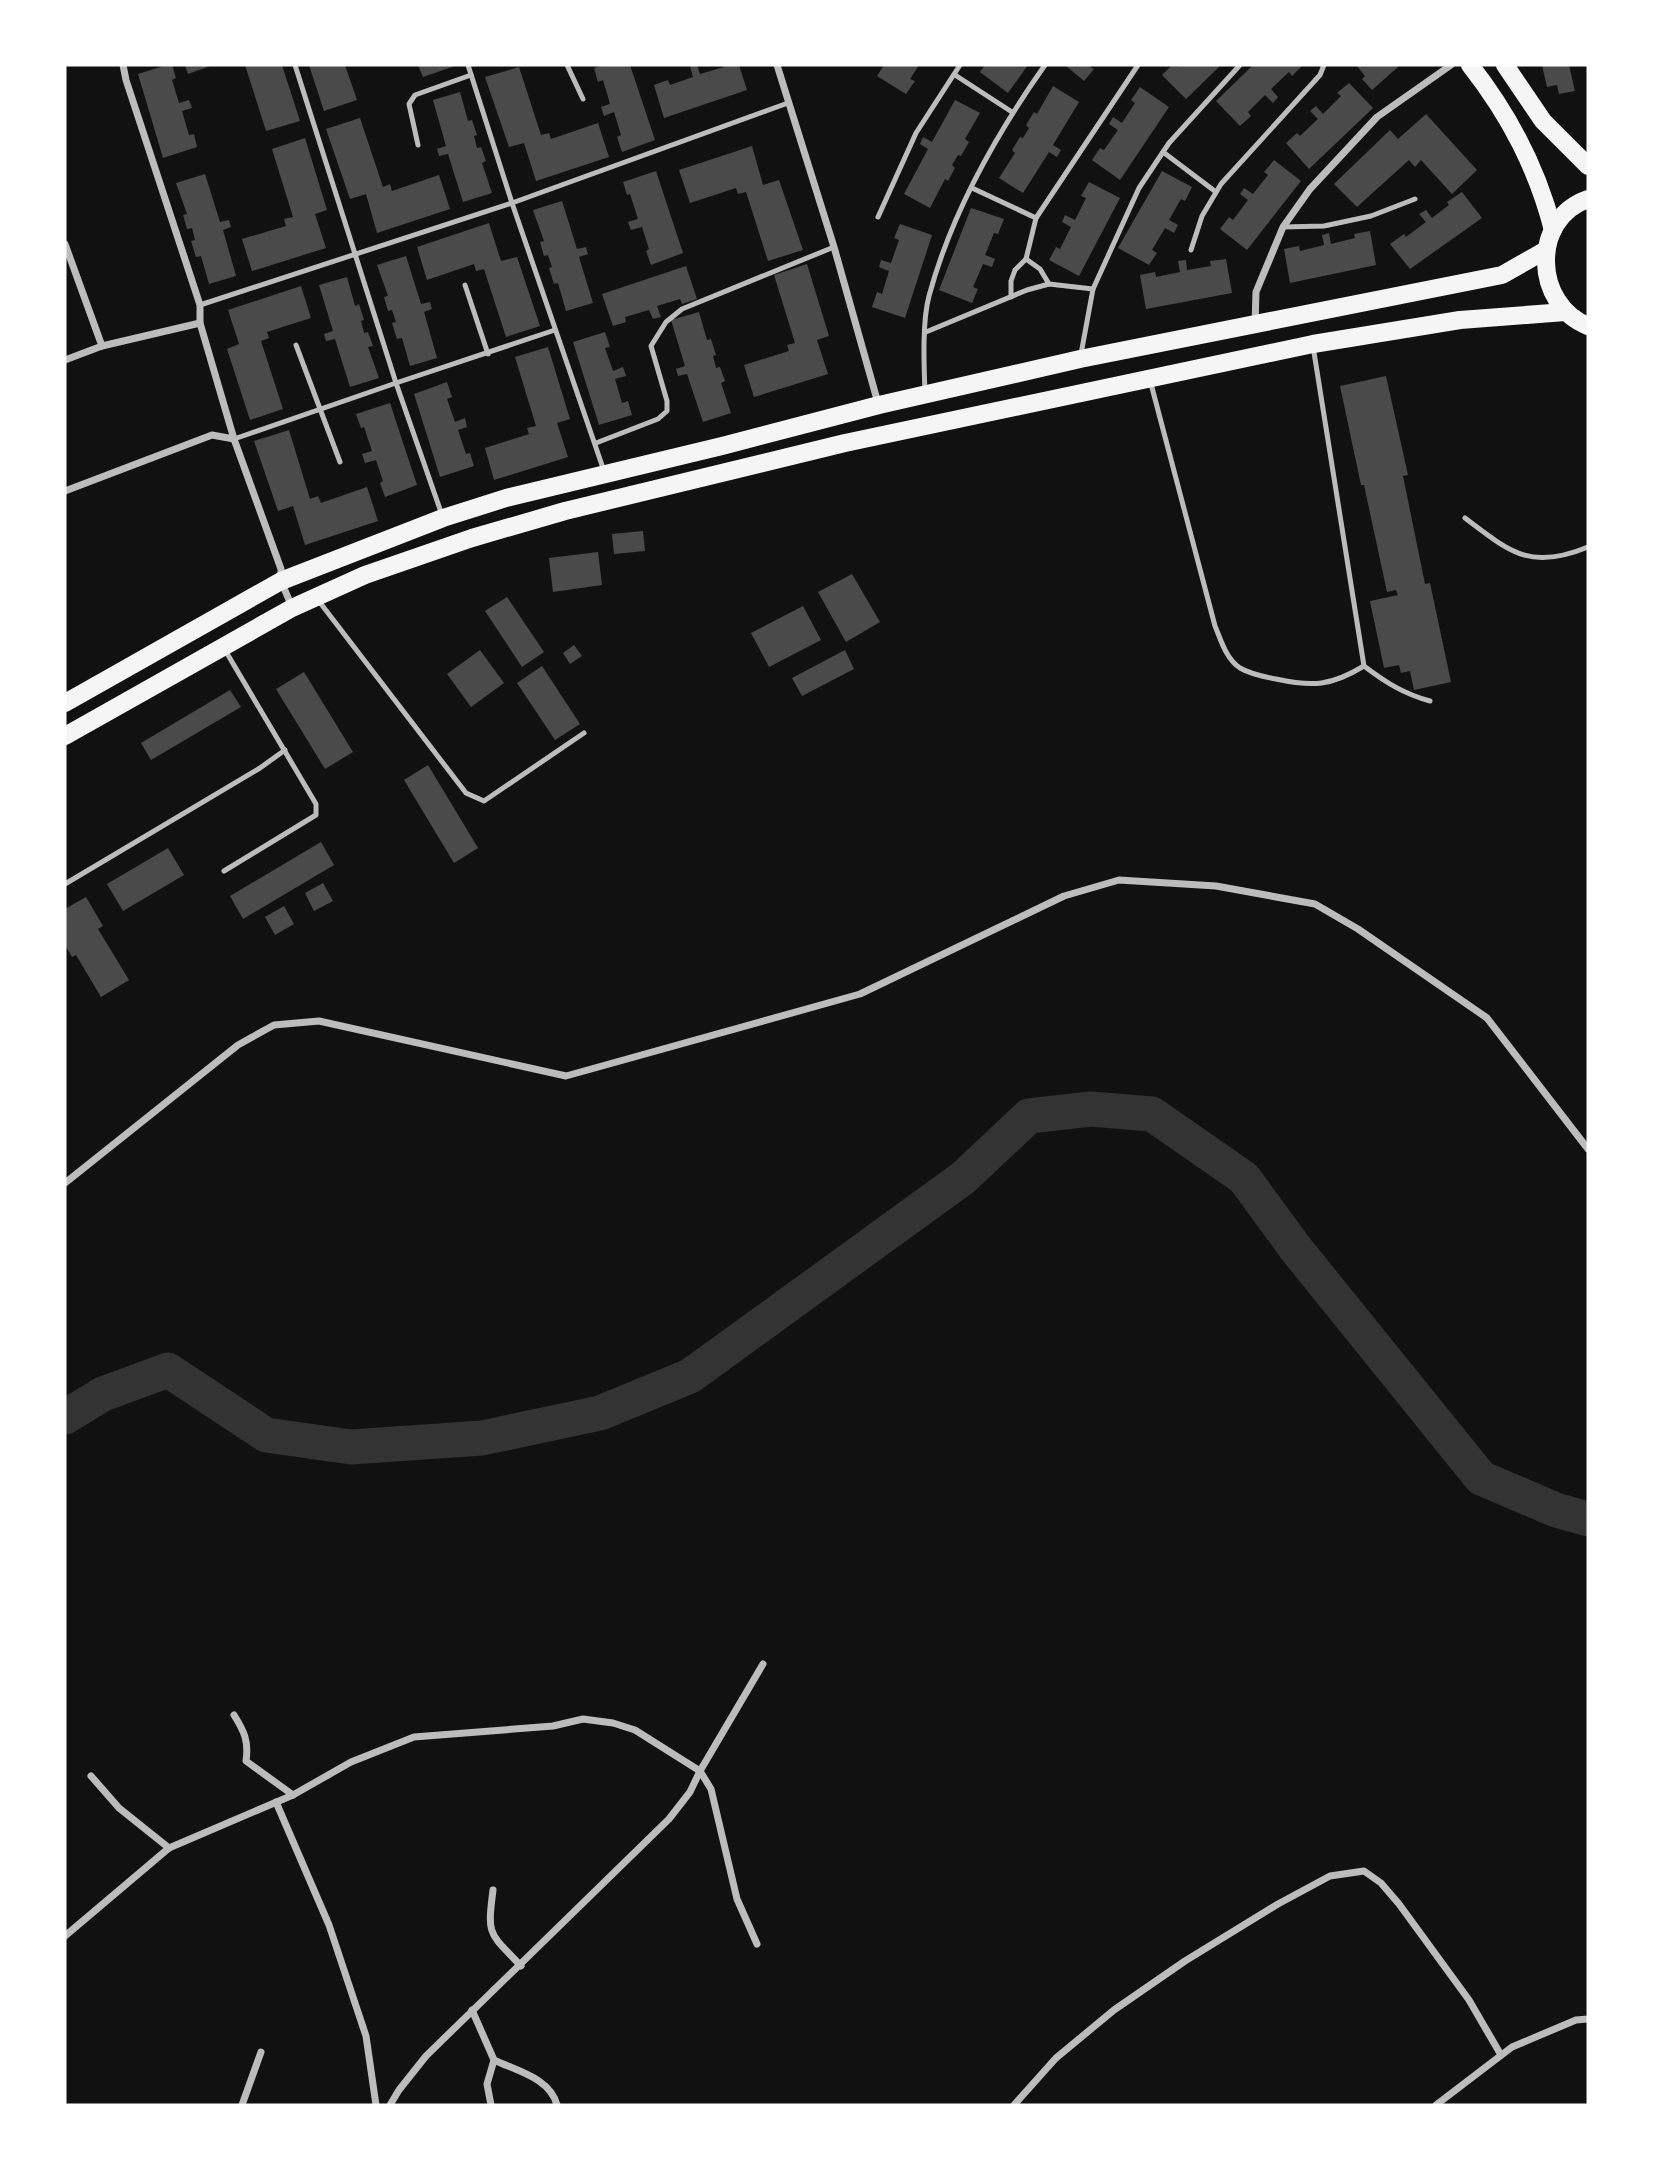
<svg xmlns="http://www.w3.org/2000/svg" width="1653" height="2170" viewBox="0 0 1653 2170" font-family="'Public Sans',sans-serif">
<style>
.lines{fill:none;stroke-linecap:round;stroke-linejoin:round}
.river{stroke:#333;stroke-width:35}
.building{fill:#4a4a4a}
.service{stroke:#bcbcbc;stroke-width:5}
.minor{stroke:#bcbcbc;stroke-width:7}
.primary{stroke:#f5f5f5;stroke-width:18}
</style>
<rect width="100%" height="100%" fill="#111"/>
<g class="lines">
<!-- river -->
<path class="river" d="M65 1417 103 1394 168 1370 266 1435 351 1447 482 1438 600 1413 690 1376 963 1178 1029 1116 1091 1109 1152 1114 1244 1178 1296 1249 1481 1478 1556 1510 1588 1519"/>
</g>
<!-- building -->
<g class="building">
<path d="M167 65H172L176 78 172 80 179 103 189 100 192 108 182 111 189 135 194 134 197 147 163 158 138 74Z"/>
<path d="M185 65H213L188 74Z"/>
<path d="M245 65H282L300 121 266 131Z"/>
<path d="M309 65H345L357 100 324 111Z"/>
<path d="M418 65H458L423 77Z"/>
<path d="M604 65H630L655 140 622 152 617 137 621 135 614 112 604 116 601 107 610 104 603 80 598 82 594 68Z"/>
<path d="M695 65H697L700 74 724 67 723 65H739L747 90 664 118 654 85 668 80 670 85 693 77 690 66Z"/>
<path d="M884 65H919L910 79 915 81 906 94 877 76Z"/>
<path d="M985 65H1028L1008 93 980 72Z"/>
<path d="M1065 65H1092L1090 67 1094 69 1084 81Z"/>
<path d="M1172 65 1176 67 1179 65H1221L1186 99 1162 75Z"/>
<path d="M1253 65H1303L1292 76 1289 72 1271 89 1278 97 1273 103 1265 95 1248 112 1251 116 1240 126 1216 101Z"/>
<path d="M1356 65H1396L1398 67 1372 90 1362 79 1365 76Z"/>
<path d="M1542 65H1569L1575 91 1559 94 1557 85 1547 87Z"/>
<path d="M519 67 541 135 549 133 551 139 598 123 609 157 536 181 524 143 509 147 485 77Z"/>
<path d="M1349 83 1373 108 1309 169 1286 143 1297 133 1300 136 1318 119 1310 111 1316 106 1323 114 1341 96 1337 93Z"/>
<path d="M1053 86 1079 102 1053 145 1061 150 1057 157 1049 152 1023 193 999 178 1015 153 1012 150 1020 137 1023 138 1029 128 1026 125 1034 112 1037 114Z"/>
<path d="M1140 87 1169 107 1120 180 1092 160 1100 148 1104 150 1118 130 1109 124 1113 117 1122 123 1135 103 1131 100Z"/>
<path d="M460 92 468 121 472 120 477 135 474 136 477 148 481 147 486 161 482 163 492 193 463 202 448 154 439 156 437 149 446 146 433 100Z"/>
<path d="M955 100 980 113 965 139 969 142 961 156 958 155 952 165 955 168 948 181 945 179 930 208 904 194 928 149 920 144 923 137 932 142Z"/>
<path d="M1426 114 1477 170 1452 194 1421 160 1415 167 1409 160 1357 207 1334 184 1390 130 1398 139Z"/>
<path d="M360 118 383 187 390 184 392 191 439 175 450 209 377 233 366 194 350 199 326 129Z"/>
<path d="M305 138 327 210 315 214 326 248 252 271 242 239 286 226 284 219 293 217 272 149Z"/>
<path d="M752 146 763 185 779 180 803 250 768 261 746 192 738 194 736 188 690 203 679 170Z"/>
<path d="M1274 160 1301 181 1247 250 1220 229 1229 217 1233 220 1248 200 1240 194 1244 188 1253 194 1268 175 1264 172Z"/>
<path d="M656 171 683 253 651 265 646 251 649 249 642 227 631 230 628 222 638 219 630 194 627 195 623 182Z"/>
<path d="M1162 171 1192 187 1185 201 1181 199 1169 220 1178 225 1174 233 1165 228 1152 250 1157 253 1149 265 1118 248Z"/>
<path d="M205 174 220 222 229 220 231 227 223 230 236 276 209 284 201 256 196 257 191 241 195 240 192 228 187 229 183 215 187 214 176 183Z"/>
<path d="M1089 182 1120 198 1079 276 1049 260 1056 247 1060 249 1071 227 1062 222 1065 215 1075 220 1086 198 1081 196Z"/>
<path d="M1462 192 1482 218 1410 269 1390 244 1404 234 1406 237 1426 222 1419 214 1426 210 1432 218 1449 205 1447 202Z"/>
<path d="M562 201 577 249 586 247 588 254 579 257 593 303 566 311 558 283 554 284 549 268 552 267 548 255 544 256 540 242 544 241 533 210Z"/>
<path d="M971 208 1004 219 998 234 994 233 985 255 995 259 992 267 983 264 973 287 978 289 972 303 939 290Z"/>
<path d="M489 223 501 261 517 257 540 326 506 337 484 269 476 271 474 264 427 280 417 247Z"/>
<path d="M900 224 932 235 905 318 872 307 877 292 882 294 889 271 879 267 881 260 891 263 899 240 894 238Z"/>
<path d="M1370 231 1376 265 1290 283 1284 249 1299 246 1300 251 1324 245 1322 235 1329 233 1331 244 1355 238 1354 234Z"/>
<path d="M406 256 421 304 430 302 432 309 424 312 437 358 410 366 402 338 397 339 392 323 396 322 392 310 388 311 384 297 388 296 377 265Z"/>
<path d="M1226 259 1232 293 1146 309 1140 275 1155 272 1156 277 1180 272 1178 261 1186 260 1187 270 1211 266 1210 261Z"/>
<path d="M807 264 829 336 817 340 828 374 754 397 744 365 789 351 787 345 795 343 774 275Z"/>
<path d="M686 266 697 299 682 304 680 299 657 306 661 317 653 319 649 310 625 317 626 322 613 326 602 294Z"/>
<path d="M347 277 355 306 359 304 364 320 361 321 364 333 368 332 373 346 368 347 379 378 350 387 335 339 326 341 324 334 333 331 319 285Z"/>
<path d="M301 286 311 318 267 332 269 338 261 341 283 409 250 420 227 349 239 344 228 310Z"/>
<path d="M699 312 707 340 711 339 716 355 713 356 716 368 720 367 725 381 721 383 731 413 703 422 687 374 678 376 676 369 685 366 671 320Z"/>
<path d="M605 332 610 347 605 348 613 371 623 367 626 376 615 379 622 403 628 401 632 415 599 425 573 342Z"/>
<path d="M548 347 570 419 557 423 568 457 494 480 485 448 529 434 527 428 536 426 515 357Z"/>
<path d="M1386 376 1408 475 1403 476 1425 584 1430 583 1451 682 1414 690 1410 671 1401 673 1399 665 1384 668 1370 601 1398 595 1396 590 1387 592 1364 485H1361L1340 386Z"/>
<path d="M447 382 452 397 447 399 455 422 465 418 467 427 458 430 466 454 470 453 474 466 440 477 414 394Z"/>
<path d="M390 403 417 485 385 497 380 483 383 481 376 460 365 463 362 454 372 451 364 427 361 428 356 414Z"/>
<path d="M289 430 310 499 318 496 321 503 367 487 378 521 305 545 293 506 278 511 254 441Z"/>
<path d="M643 531 645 551 614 554 612 534Z"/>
<path d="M598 552 602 585 553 592 549 558Z"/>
<path d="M852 574 880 622 846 642 818 592Z"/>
<path d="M507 597 544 652 522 667 485 611Z"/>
<path d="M803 606 821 640 769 667 751 633Z"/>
<path d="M574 645 582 656 570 664 563 653Z"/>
<path d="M480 650 504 683 471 707 447 674Z"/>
<path d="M845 650 854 669 802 696 792 678Z"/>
<path d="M542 666 580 724 555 740 517 683Z"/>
<path d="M304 672 353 752 325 769 276 689Z"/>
<path d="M230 690 241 707 151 760 141 743Z"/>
<path d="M428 765 478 848 454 863 404 780Z"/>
<path d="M321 842 334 865 243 919 230 896Z"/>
<path d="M168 848 184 875 123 911 107 884Z"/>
<path d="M323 883 333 901 314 911 305 893Z"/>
<path d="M86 897 103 926 98 929 129 980 101 997 76 955 72 957 65 945V909Z"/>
<path d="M284 906 294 924 275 935 265 917Z"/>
</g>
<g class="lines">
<!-- service -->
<g class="service">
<path d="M295 65 396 383 442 515"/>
<path d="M468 65 512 203 604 471"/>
<path d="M567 65 583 99"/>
<path d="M955 75 1012 112"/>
<path d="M418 145 409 104 415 95 471 75"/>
<path d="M1163 152 1216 192"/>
<path d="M972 188 1036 218"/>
<path d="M878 217 916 133 960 65"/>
<path d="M1283 227 1324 226 1371 216 1415 199"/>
<path d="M1191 250 1202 216 1221 184 1320 75 1324 65"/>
<path d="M1026 259 1040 269 1049 284"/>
<path d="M465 285 488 354"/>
<path d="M1011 297V281L1015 270 1026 259 1036 218 1138 65"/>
<path d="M200 305 512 203 788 103"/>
<path d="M926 332 1027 290 1049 284 1093 289"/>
<path d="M296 345 340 462"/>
<path d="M1313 346 1364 666C1385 682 1404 694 1430 701"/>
<path d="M1081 354 1093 289 1139 188 1169 143 1240 65"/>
<path d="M1150 380 1215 626C1221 640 1226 659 1240 668 1250 674 1265 677 1276 679 1313 687 1331 686 1364 666"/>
<path d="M925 393C924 365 922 322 929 296 951 214 997 133 1045 65"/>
<path d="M234 439 396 383 555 330"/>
<path d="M596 443 658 419 667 411V401L651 346 666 322 682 309 834 247"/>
<path d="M1465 518C1510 552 1530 571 1588 547"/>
<path d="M318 600 466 793 484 801 584 733"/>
<path d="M224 871 316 815V804L225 650"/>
<path d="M65 884 260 768 285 750"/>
</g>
<!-- minor -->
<g class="minor">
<path d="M123 65 126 80 200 305V323L234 439 281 569V581L292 607"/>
<path d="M777 65 834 247 878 403"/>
<path d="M65 244 102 346"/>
<path d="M1255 324 1256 292 1283 227 1310 189 1377 117 1451 65"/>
<path d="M65 360 102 346 200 323"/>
<path d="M65 491 212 435 234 439"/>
<path d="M65 1183 238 1045 274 1025 319 1021 566 1076 860 994 1064 896 1119 880 1216 886 1315 904 1358 929 1487 1018 1588 1149"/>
<path d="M234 1715C244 1731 249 1741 246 1761L293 1795"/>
<path d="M91 1776 119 1808 169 1848"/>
<path d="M276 1802 329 1925 366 2036 376 2105"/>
<path d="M493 1890C487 1937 489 1932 521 1966"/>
<path d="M65 1936 169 1848 293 1795 351 1762 414 1737 553 1726 583 1719 613 1723 635 1730 700 1771 711 1789 737 1899 757 1944"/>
<path d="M472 2010 494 2060C517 2071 550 2078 557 2105"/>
<path d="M242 2105 261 2052"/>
<path d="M390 2105 399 2090 426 2056 669 1819 690 1792 700 1771 763 1664"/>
<path d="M491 2105 487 2084 494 2060"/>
<path d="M1014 2105 1056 2058 1114 2010 1185 1961 1278 1904 1330 1876 1364 1871 1381 1883 1399 1904 1469 2000 1501 2055"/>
<path d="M1436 2105 1512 2047 1576 2020 1588 2019"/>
</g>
<!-- primary -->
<g class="primary">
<path d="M1470 65C1510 116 1537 168 1553 230"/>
<path d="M1505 65 1543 121 1588 166"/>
<path d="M1588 199C1530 219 1534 305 1588 326"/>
<path d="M65 703 281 581 443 518 506 498 722 446 879 405 1080 359 1502 275 1546 250"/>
<path d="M65 736 292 608 365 575 472 538 565 511 845 443 1313 344 1460 320 1565 312"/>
</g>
</g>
<!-- border -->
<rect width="1653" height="2170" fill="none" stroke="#ffffff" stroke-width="133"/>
</svg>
